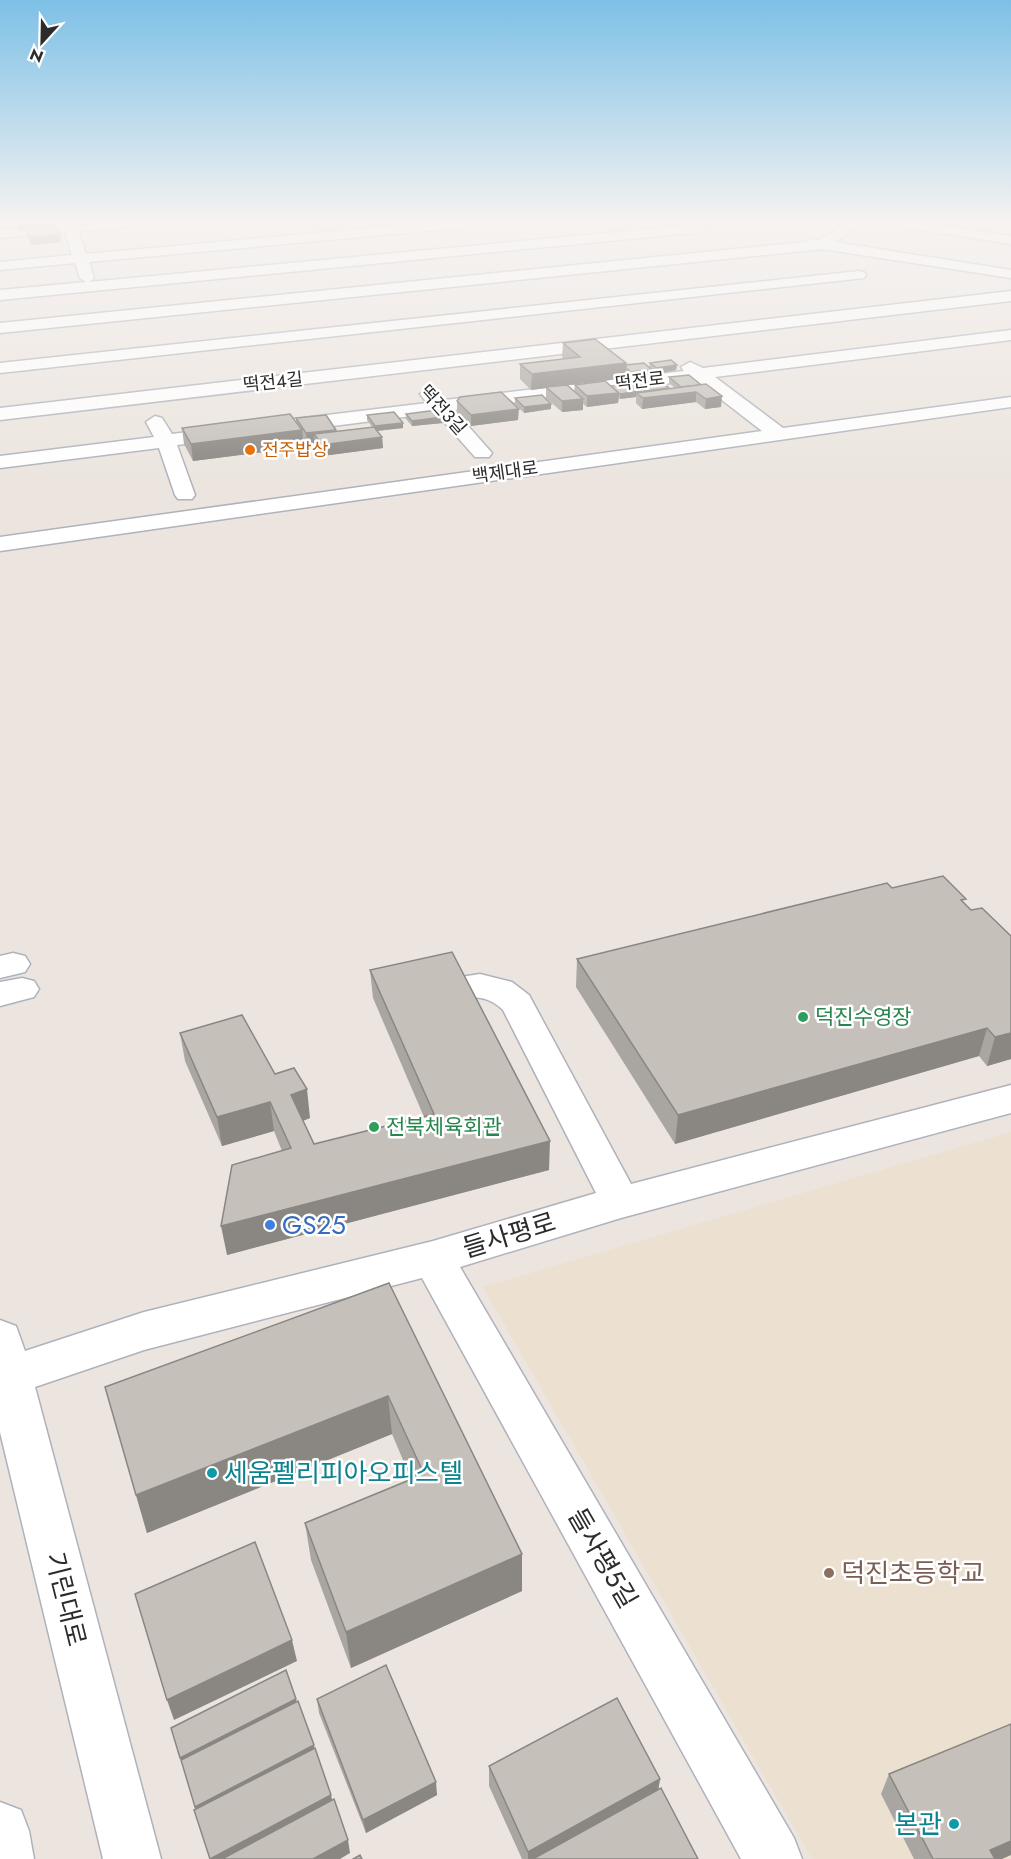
<svg xmlns="http://www.w3.org/2000/svg" width="1011" height="1859" viewBox="0 0 1011 1859" font-family="Jost,'Noto Sans KR',sans-serif">
<style>
.education{fill:#ece0d0}
.lines{fill:none;stroke-linecap:round;stroke-linejoin:round}
.minor-casing{stroke:#afb2bb;stroke-width:3}
.minor{fill:#fff;fill-rule:evenodd}
.wall{fill:#a9a5a0}
.shaded-wall{fill:#8a8682}
.building{fill:#c5c0ba;stroke:#8a8682;stroke-width:1.5}
.food-dot{fill:#e8710a;stroke:#fff;stroke-width:2}
.leisure-dot{fill:#2e9e5b;stroke:#fff;stroke-width:2}
.shop-dot{fill:#3f7fe0;stroke:#fff;stroke-width:2}
.culture-dot{fill:#0f9aa8;stroke:#fff;stroke-width:2}
.education-dot{fill:#8d6e63;stroke:#fff;stroke-width:2}
.labels{text-anchor:middle;dominant-baseline:central;stroke-width:5;stroke-linejoin:round;paint-order:stroke}
.far-street-label{font-size:18px;fill:#2c2c2c;stroke:#fff}
.far-food-label{font-size:18px;fill:#c56008;stroke:#fff;text-anchor:start}
.leisure-label{font-size:21px;fill:#27864d;stroke:#fff;text-anchor:start}
.near-shop-label{font-size:26px;fill:#366cbe;stroke:#fff;text-anchor:start}
.near-street-label{font-size:26px;fill:#2c2c2c;stroke:#fff}
.near-culture-label{font-size:26px;fill:#0d838f;stroke:#fff;text-anchor:start}
.near-education-label{font-size:26px;fill:#785e54;stroke:#fff;text-anchor:start}
</style>
<rect width="100%" height="100%" fill="#ece5df"/>
<!-- education -->
<path class="education" d="M1011 1132V1859H812L483 1287Z"/>
<g class="lines">
<!-- minor casing -->
<g class="minor-casing">
<g id="minor">
<path d="M61 221H152L146 225 78 231 86 254 446 221H498L492 225 89 262 94 278 89 282 702 224 709 228 702 232 0 300V290L86 282 80 278 75 263 0 270V262L72 255 65 232 0 238V230L62 224Z"/>
<path d="M850 221H866L835 242 1011 270V278L822 249 0 333V323L804 242 811 239 819 240Z"/>
<path d="M882 221H915L1011 236V244L888 225Z"/>
<path d="M859 271 864 272 866 275 864 278 0 373V363Z"/>
<path d="M1011 291V301L0 420V408Z"/>
<path d="M1011 330V340L715 377 783 428 1011 397V407L0 551V537L762 431 696 380 454 410 492 453 489 457H475L436 413 285 432 276 426 285 420 427 403 420 394 429 389 435 390 445 400 684 371 681 367 690 362 703 368Z"/>
<path d="M155 416 162 418 172 434 227 427 237 433 227 439 177 445 195 495 192 499H178L175 495 159 448 0 468V456L154 437 146 422Z"/>
<path d="M13 953 25 956 30 964 25 972 0 978V956Z"/>
<path d="M480 974 512 982 529 995 631 1184 1011 1085V1113L621 1218 460 1267 794 1838 802 1859H741L422 1278 144 1350 35 1387 161 1859H103L0 1432V1320L16 1326 25 1351 144 1312 433 1241 596 1193 503 1010C485 993 475 1000 454 994L449 986 454 978Z"/>
<path d="M22 978 34 981 39 989 34 997 0 1006V982Z"/>
<path d="M0 1802 21 1810 29 1831 34 1859H0Z"/>
</g>
</g>
<!-- minor -->
<use href="#minor" class="minor"/>
</g>
<!-- wall -->
<g class="wall">
<path d="M16 221H54V225L60 234 61 242 31 245 27 236 26 230 18 231Z"/>
<path d="M563 343 626 363V365L649 368 650 363 677 365 676 370 657 374 652 370V375L631 377 626 373V378L568 385 574 391 575 385 636 387V383L669 389 675 388 669 383V377L689 375 721 407 705 409 696 402 642 409 636 403V397L620 399 619 398 618 403 587 407 583 404V410L562 412 546 398V388L531 390 520 379V364L564 359 562 357Z"/>
<path d="M515 398 551 404V409L524 413 515 404Z"/>
<path d="M457 401 518 420 471 426 457 412Z"/>
<path d="M406 414 443 423 412 426 406 419Z"/>
<path d="M367 415 403 428 377 431 382 437 383 448 322 456 315 445V443L307 444 303 438 304 447 193 461 184 444 182 428 296 422V418L337 431 372 427 367 420Z"/>
<path d="M892 888 965 904 1011 1059 987 1066 979 1056 675 1144 576 987 577 959Z"/>
<path d="M370 970 549 1170 227 1255 282 1151 274 1131 222 1146 185 1061 180 1033 275 1074 310 1118 303 1121 314 1144 424 1117 373 998Z"/>
<path d="M389 1283 522 1554V1591L351 1668 311 1560 305 1523 411 1479 392 1434 147 1533 136 1495Z"/>
<path d="M317 1699 437 1795 366 1833 319 1713Z"/>
<path d="M489 1766 660 1779 658 1789 698 1859H522L489 1786Z"/>
<path d="M889 1774 1002 1859H914L881 1794Z"/>
</g>
<!-- shaded-wall -->
<g class="shaded-wall">
<path d="M29 221H54L55 228 18 231 17 222Z"/>
<path d="M75 221H134L76 226Z"/>
<path d="M60 234 61 242 31 245 29 237Z"/>
<path d="M626 363V378L531 390 532 374Z"/>
<path d="M677 365 676 370 657 374V368Z"/>
<path d="M652 370V375L631 377V372Z"/>
<path d="M641 391 636 393V397L620 399V394Z"/>
<path d="M696 392V402L642 409 643 398Z"/>
<path d="M619 393 618 403 587 407V396Z"/>
<path d="M722 396 721 407 705 409 706 399Z"/>
<path d="M583 399V410L562 412V401Z"/>
<path d="M551 404V409L524 413V407Z"/>
<path d="M519 409 518 420 471 426V415Z"/>
<path d="M443 417V423L412 426V421Z"/>
<path d="M403 423V428L375 431V426Z"/>
<path d="M302 430 304 447 193 461 191 444Z"/>
<path d="M336 430 337 441 314 434 315 443 307 444 306 433Z"/>
<path d="M382 437 383 448 322 456V445Z"/>
<path d="M987 1028 979 1056 675 1144 678 1115Z"/>
<path d="M1011 1029V1059L987 1066 995 1037Z"/>
<path d="M307 1089 310 1118 294 1124 291 1095Z"/>
<path d="M270 1102 274 1131 222 1146 217 1117Z"/>
<path d="M550 1141 549 1170 227 1255 221 1226Z"/>
<path d="M388 1396 392 1434 147 1533 136 1495Z"/>
<path d="M522 1554V1591L351 1668 346 1632Z"/>
<path d="M292 1640 297 1661 174 1720 167 1700Z"/>
<path d="M296 1699 299 1713 185 1771 180 1758Z"/>
<path d="M314 1745 316 1759 199 1820 195 1807Z"/>
<path d="M660 1779 657 1798 549 1859H528V1852Z"/>
<path d="M436 1782 437 1795 366 1833 363 1820Z"/>
<path d="M331 1795 334 1808 238 1859H210Z"/>
<path d="M348 1840 350 1853 340 1859H313Z"/>
<path d="M1011 1841V1855L1002 1859H985L990 1850Z"/>
</g>
<!-- building -->
<g class="building">
<path d="M55 225 60 234 29 237 25 228Z"/>
<path d="M595 339 626 363 532 374 520 364 580 357 563 343Z"/>
<path d="M671 360 677 365 657 368 650 363Z"/>
<path d="M644 363 652 370 631 372 626 368V365Z"/>
<path d="M689 375 701 385 681 387 669 377Z"/>
<path d="M659 380 669 388 646 391 636 383Z"/>
<path d="M605 381 619 393 587 396 575 385Z"/>
<path d="M631 384 641 391 620 394 611 386Z"/>
<path d="M706 384 722 396 706 399 696 392 643 398 636 393Z"/>
<path d="M567 385 583 399 562 401 546 387Z"/>
<path d="M501 392 519 409 471 415 457 401 460 397Z"/>
<path d="M542 395 551 404 524 407 515 398Z"/>
<path d="M437 410 443 417 412 421 406 414Z"/>
<path d="M394 412 403 423 375 426 367 415Z"/>
<path d="M290 414 302 430 191 444 182 428Z"/>
<path d="M326 415 336 430 306 433 296 418Z"/>
<path d="M374 427 382 437 322 445 314 434Z"/>
<path d="M943 876 966 899 961 900 971 910 982 908 1011 936V1033L995 1037 987 1028 678 1115 577 959 887 883 892 888Z"/>
<path d="M452 952 550 1141 221 1226 232 1165 291 1148 270 1102 217 1117 180 1033 242 1015 275 1074 294 1068 307 1089 291 1095 314 1144 434 1114 370 970Z"/>
<path d="M389 1283 522 1554 346 1632 305 1523 424 1474 388 1396 136 1495 105 1387Z"/>
<path d="M255 1542 292 1640 167 1700 135 1594Z"/>
<path d="M386 1665 436 1782 363 1820 317 1699Z"/>
<path d="M286 1670 296 1699 180 1758 171 1728Z"/>
<path d="M617 1698 660 1779 528 1852 489 1766Z"/>
<path d="M298 1701 314 1745 195 1807 181 1760Z"/>
<path d="M1011 1724V1841L990 1850 995 1859H933L889 1774Z"/>
<path d="M315 1748 331 1795 210 1859 194 1810Z"/>
<path d="M661 1788 698 1859H533Z"/>
<path d="M334 1799 348 1840 313 1859H222Z"/>
<path d="M360 1855 362 1859H353Z"/>
</g>
<!-- sky -->
<linearGradient id="sky" x2="0" y2="1"><stop stop-color="#7dc0e6"/><stop offset="0.46" stop-color="#f6f3f1"/><stop offset="1" stop-color="#f6f3f1" stop-opacity="0"/></linearGradient>
<rect width="1011" height="481" fill="url(#sky)"/>
<!-- markers -->
<circle class="food-dot" cx="250" cy="450" r="6"/>
<g class="leisure-dot">
<circle cx="803" cy="1017" r="6"/>
<circle cx="374" cy="1127" r="6"/>
</g>
<circle class="shop-dot" cx="270" cy="1225" r="6"/>
<g class="culture-dot">
<circle cx="212" cy="1473" r="6"/>
<circle cx="954" cy="1824" r="6"/>
</g>
<circle class="education-dot" cx="829" cy="1573" r="6"/>
<g class="labels">
<!-- far-street labels -->
<g class="far-street-label">
<text transform="translate(640 381) rotate(-7)">떡전로</text>
<text transform="translate(273 382) rotate(-6)">떡전4길</text>
<text transform="translate(443 410) rotate(48)">떡전3길</text>
<text transform="translate(505 472) rotate(-8)">백제대로</text>
</g>
<!-- far-food labels -->
<g class="far-food-label">
<text x="262" y="450">전주밥상</text>
</g>
<!-- leisure labels -->
<g class="leisure-label">
<text x="815" y="1017">덕진수영장</text>
<text x="386" y="1127">전북체육회관</text>
</g>
<!-- near-shop labels -->
<g class="near-shop-label">
<text x="282" y="1225">GS25</text>
</g>
<!-- near-street labels -->
<g class="near-street-label">
<text transform="translate(509 1235) rotate(-17)">들사평로</text>
<text transform="translate(603 1558) rotate(60)">들사평5길</text>
<text transform="translate(66 1599) rotate(76)">기린대로</text>
</g>
<!-- near-culture labels -->
<g class="near-culture-label">
<text x="224" y="1473">세움펠리피아오피스텔</text>
<text x="942" y="1824" text-anchor="end">본관</text>
</g>
<!-- near-education labels -->
<g class="near-education-label">
<text x="841" y="1573">덕진초등학교</text>
</g>
</g>
<!-- north arrow -->
<g transform="translate(42 42) rotate(202)" stroke="#ffffff" stroke-width="4.5" paint-order="stroke">
<path d="M0-4.5L10 22L0 15L-10 22Z" fill="#2c2c2c"/>
<text y="-9" font-size="16" font-weight="bold" text-anchor="middle" fill="#2c2c2c">N</text>
</g>
</svg>
